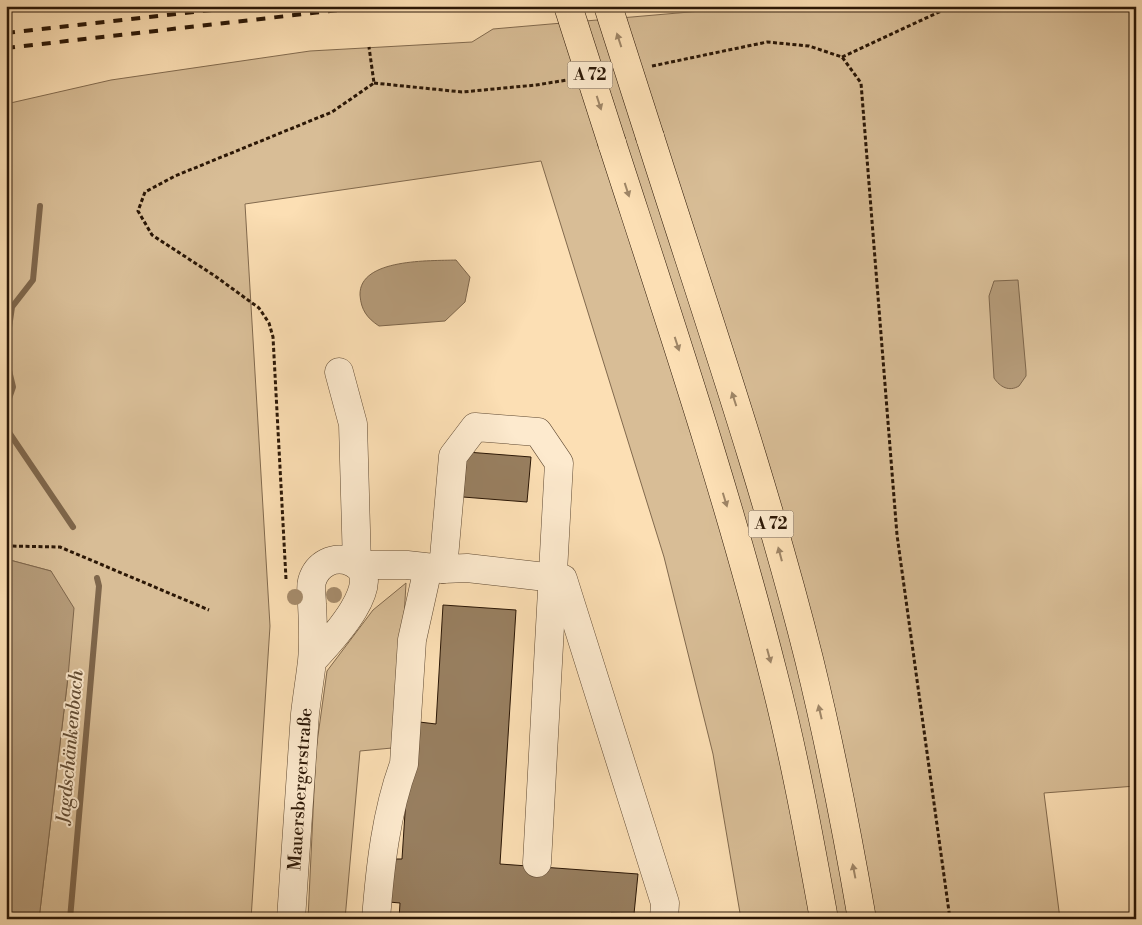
<svg xmlns="http://www.w3.org/2000/svg" width="1142" height="925" viewBox="0 0 1142 925" font-family="'Libre Bodoni',serif">
<style>
.green{fill:#d8bd96;stroke:#826a4e}
.water{fill:#b59b79;stroke:#7e664b}
.lines{fill:none;stroke-linecap:round;stroke-linejoin:round}
.stream{stroke:#7e664b;stroke-width:6}
.building{fill:#987f60;stroke:#2b1706}
.minor-casing{stroke:#5f4932;stroke-width:29}
.highway-casing{stroke:#2b1706;stroke-width:29}
.path{stroke:#2b1706;stroke-width:3;stroke-dasharray:4 2.5;stroke-linecap:butt}
.minor{stroke:#fdeace;stroke-width:28}
.highway{stroke:#fcdfb4;stroke-width:28}
.rail{stroke:#2b1706;stroke-width:4;stroke-dasharray:9 9;stroke-linecap:butt}
.highway-bridge-casing{stroke:#2b1706;stroke-width:29;stroke-linecap:butt}
.highway-bridge{stroke:#fcdfb4;stroke-width:28}
.tree{fill:#a68c6c}
.oneway{fill:#9e8566}
.labels{text-anchor:middle;dominant-baseline:central;stroke-width:4;stroke-linejoin:round;paint-order:stroke}
.shield{fill:#fdeace;stroke:#6a5642;stroke-width:1}
.shield-label{font-size:16px;font-weight:bold;fill:#2b1706}
.street-label{font-size:18px;fill:#2b1706;stroke:#fdeace}
.water-label{font-size:19px;font-style:italic;fill:#624c34;stroke:#fdeace}
</style>
<rect width="100%" height="100%" fill="#fcdfb4"/>
<filter id="stains"><feTurbulence type="fractalNoise" baseFrequency=".004" numOctaves="4"/><feColorMatrix values="0 0 0 0 .2 0 0 0 0 .09 0 0 0 0 .02 0 0 0 .5 -.17"/></filter>
<radialGradient id="worn" r=".72"><stop offset=".6" stop-color="#630" stop-opacity="0"/><stop offset="1" stop-color="#630" stop-opacity=".3"/></radialGradient>
<!-- green -->
<g class="green">
<path d="M759 6H1136V786L1044 793 1060 919H741L713 754 664 557 541 161 245 204 270 626 251 919H39L68 677 51 571 6 559V104L111 80 310 51 472 42 493 29Z"/>
<path d="M406 583 397 740 392 748 360 751 345 919H308L316 750 327 671 373 610Z"/>
</g>
<!-- water -->
<g class="water">
<path d="M456 260 470 277 465 302 445 321 379 326C367 318 361 310 360 295 359 258 431 261 456 260Z"/>
<path d="M1018 280 1026 371V376L1019 386C1009 392 1000 387 994 378L989 296 994 281Z"/>
<path d="M6 559 51 571 74 608 68 677 39 919H6Z"/>
</g>
<g class="lines">
<!-- stream -->
<g class="stream">
<path d="M6 348 12 307 33 280 40 206"/>
<path d="M6 358 13 387 6 407"/>
<path d="M6 428 73 527"/>
<path d="M70 919 99 586 97 578"/>
</g>
</g>
<!-- building -->
<g class="building">
<path d="M467 452 531 457 527 502 463 497Z"/>
<path d="M443 605 516 610 500 864 638 874 634 914 611 913V919H399L400 903 389 902 392 859H402L411 721 436 724Z"/>
</g>
<g class="lines">
<!-- minor casing -->
<g class="minor-casing">
<g id="minor">
<path d="M339 372 353 424 357 565"/>
<path d="M357 565H407L443 569 467 568 563 579 665 903 664 919"/>
<path d="M443 569 453 456 475 427 538 432 559 463 537 863"/>
<path id="s1" d="M291 919C296 850 300 782 305 714 307 696 310 679 312 661 314 642 313 623 312 604 312 597 310 588 312 581 317 564 334 555 351 562 391 579 327 645 312 661"/>
<path d="M376 919C380 868 386 812 404 764L412 640 428 568"/>
</g>
</g>
<!-- highway casing -->
<g class="highway-casing">
<g id="highway">
<path d="M650 137C705 310 765 483 809 659 830 745 847 832 862 919"/>
<path d="M612 143C669 319 728 494 773 673 794 754 809 836 824 919"/>
</g>
</g>
<!-- path -->
<g class="path">
<path d="M842 57 952 6"/>
<path d="M652 66 767 42 809 46 842 57 861 83 897 535 950 919"/>
<path d="M374 83 462 92 536 85 567 80"/>
<path d="M6 546 60 547 209 610"/>
<path d="M286 579 273 337 269 323 259 308 215 276 152 235 138 211 145 192 175 176 332 112 374 83 369 47"/>
</g>
<!-- minor -->
<use href="#minor" class="minor"/>
<!-- highway -->
<use href="#highway" class="highway"/>
<!-- rail -->
<g class="rail">
<path d="M6 33 248 6"/>
<path d="M6 48 374 6"/>
</g>
<!-- highway-bridge casing -->
<g class="highway-bridge-casing">
<g id="highway-bridge">
<path d="M568 6 612 143"/>
<path d="M608 6 650 137"/>
</g>
</g>
<!-- highway-bridge -->
<use href="#highway-bridge" class="highway-bridge"/>
</g>
<!-- trees -->
<g class="tree">
<circle cx="334" cy="595" r="8"/>
<circle cx="295" cy="597" r="8"/>
</g>
<!-- one-way arrows -->
<defs><path id="oneway-solid" d="M-6-.8H1V-3.2L6.5 0L1 3.2V.8H-6Z" transform="scale(1.25)"/></defs>
<g class="oneway">
<use href="#oneway-solid" transform="translate(619 40) rotate(-108)"/>
<use href="#oneway-solid" transform="translate(599 103) rotate(72)"/>
<use href="#oneway-solid" transform="translate(627 190) rotate(72)"/>
<use href="#oneway-solid" transform="translate(677 344) rotate(72)"/>
<use href="#oneway-solid" transform="translate(734 399) rotate(-108)"/>
<use href="#oneway-solid" transform="translate(725 500) rotate(73)"/>
<use href="#oneway-solid" transform="translate(780 554) rotate(-105)"/>
<use href="#oneway-solid" transform="translate(769 656) rotate(75)"/>
<use href="#oneway-solid" transform="translate(820 712) rotate(-103)"/>
<use href="#oneway-solid" transform="translate(854 871) rotate(-101)"/>
</g>
<g class="labels">
<!-- shield labels -->
<g class="shield">
<rect x="567.5" y="61.5" width="45" height="27" rx="4"/>
<rect x="748.5" y="510.5" width="45" height="27" rx="4"/>
</g>
<g class="shield-label">
<text x="590" y="75">A 72</text>
<text x="771" y="524">A 72</text>
</g>
<!-- street labels -->
<g class="street-label">
<text stroke="none"><textPath href="#s1" startOffset="130">Mauersbergerstraße</textPath></text>
</g>
<!-- water labels -->
<g class="water-label">
<text transform="translate(70 747) rotate(-85)">Jagdschänkenbach</text>
</g>
</g>
<!-- margin -->
<rect width="1142" height="925" fill="none" stroke="#fcdfb4" stroke-width="25"/>
<rect x="8" y="8" width="1127" height="910" fill="none" stroke="#2b1706" stroke-width="2.5"/>
<rect x="12" y="12" width="1117" height="900" fill="none" stroke="#2b1706"/>
<rect width="100%" height="100%" filter="url(#stains)"/>
<rect width="100%" height="100%" fill="url(#worn)"/>
</svg>
